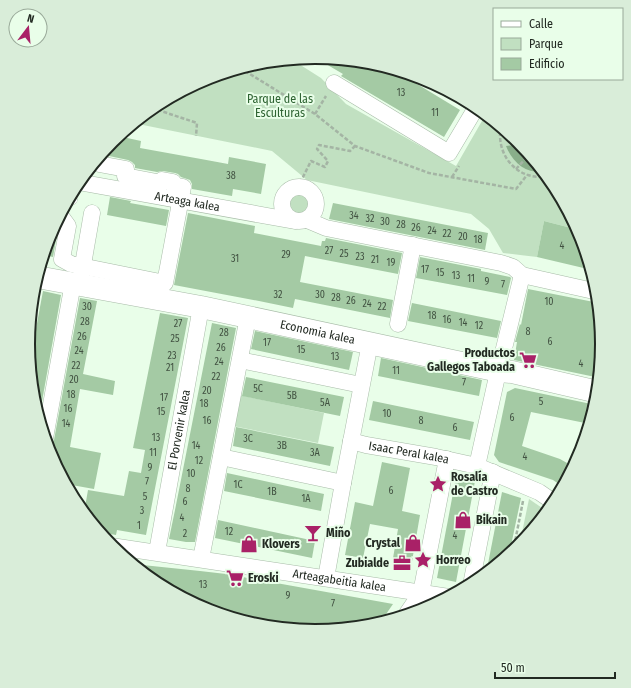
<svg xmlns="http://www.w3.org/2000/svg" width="631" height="688" viewBox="0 0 631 688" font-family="'Fira Sans Condensed',sans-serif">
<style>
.green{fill:#c1e0c1}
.water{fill:#89ae8a}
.building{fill:#a4caa4}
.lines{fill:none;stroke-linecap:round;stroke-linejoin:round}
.lane-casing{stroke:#a8bba8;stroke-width:9}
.street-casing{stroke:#a8bba8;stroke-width:17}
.secondary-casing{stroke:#a8bba8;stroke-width:23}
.path{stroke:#a4b4a4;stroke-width:2.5;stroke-dasharray:4 2;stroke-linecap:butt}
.lane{stroke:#fff;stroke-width:8}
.street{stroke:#fff;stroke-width:16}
.secondary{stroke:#fff;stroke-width:22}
.labels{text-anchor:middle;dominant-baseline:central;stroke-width:4;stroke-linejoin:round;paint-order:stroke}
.number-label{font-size:10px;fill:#425242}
.park-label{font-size:12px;fill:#2e6332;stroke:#e9fee9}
.street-label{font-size:12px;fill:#222a22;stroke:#e9fee9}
.poi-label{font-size:12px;font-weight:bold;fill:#222a22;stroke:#e9fee9;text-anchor:start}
.rim{fill:none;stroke:#222a22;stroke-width:2}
</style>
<rect width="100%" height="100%" fill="#e9fee9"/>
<!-- green -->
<g class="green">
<path d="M291 59 321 78 346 104 456 166 486 114 519 141 555 184 579 230 544 221 537 257 503 253 489 229 471 214 307 180 272 151 133 123 156 105 206 78 260 62Z"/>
<circle cx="299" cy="204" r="10"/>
<path d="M239 395 324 413 318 443 233 426Z"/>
<path d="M529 499 548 512 519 547Z"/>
</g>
<!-- water -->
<path class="water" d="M521 144 544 172C525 173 513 163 506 146Z"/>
<!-- building -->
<g class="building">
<path d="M314 57 372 62 389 67 460 110 444 137 341 76 343 74Z"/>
<path d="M118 136 141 141 140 148 201 159 228 164 229 157 266 164 261 194 233 189 232 196 192 189V184L190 180 181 177 178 174 175 173 163 171 157 172 135 168V165L132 162 128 160 109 156V152L106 148 112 141Z"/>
<path d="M110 197 131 201 130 203 169 210 166 226 107 215Z"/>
<path d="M333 203 488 233 485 250 329 219Z"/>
<path d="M188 213 255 226 254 233 321 246 322 241H325L326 238 402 253 398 274 305 256 300 282 393 300 390 318 295 299 293 308 259 301 174 285Z"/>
<path d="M544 221 579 230 581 234 592 270 537 257Z"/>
<path d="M55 224 58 228 53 257 43 255 50 234Z"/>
<path d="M420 257 481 269V271L510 277 511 278 507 295 416 278Z"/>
<path d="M528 289 599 303 603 344 600 378 514 360 517 342H515L520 324 521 325Z"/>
<path d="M43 291 61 295 39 418 33 400 30 361Z"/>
<path d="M80 298 97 301 83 374 115 381 113 395 80 389 70 447 101 453 94 489 66 484 50 454 48 447 52 444 54 440Z"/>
<path d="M412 303 501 321 497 338 408 321Z"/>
<path d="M160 313 188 318 146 535 117 530 116 535 99 532 84 513 88 490 124 496 129 471 141 473 145 450 133 448Z"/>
<path d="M212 323 236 328 195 542H186L169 539 175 510Z"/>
<path d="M255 331 353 352 349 370 251 349Z"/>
<path d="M381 358 482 380 479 396 378 376Z"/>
<path d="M246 377 344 397 340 416 242 396Z"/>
<path d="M515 388 596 405 590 424 531 412 522 446 560 459 574 467 563 487 553 480 499 462 494 455 507 392Z"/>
<path d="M373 401 474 422 470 440 369 420Z"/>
<path d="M236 427 334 447 330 466 233 446Z"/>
<path d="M382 462 410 468 402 511 420 515 411 567 392 564 398 529 370 524 363 558 345 555 355 502 373 506Z"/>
<path d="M227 473 324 494 321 511 224 491Z"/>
<path d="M456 477 475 481 456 582 437 578Z"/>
<path d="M502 492 521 498 509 555 486 574Z"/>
<path d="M218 520 315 541 312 558 215 538Z"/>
<path d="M133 564 200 571 226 574 393 604 380 623 371 626 315 632 259 626 205 610 156 583Z"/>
</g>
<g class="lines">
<!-- lane casing -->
<g class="lane-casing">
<path id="lane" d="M65 205 73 200"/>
</g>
<!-- street casing -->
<g class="street-casing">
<g id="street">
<path d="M334 83 449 153 477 106"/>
<path id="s1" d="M78 182 295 221"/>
<circle cx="299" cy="204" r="17"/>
<path d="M60 215 68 226 62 259 71 264 165 283 183 187 173 185V182L162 180V183L125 176 126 169 99 164 100 155"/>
<path d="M307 220 326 228 501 263 513 267 522 275 598 292"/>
<path d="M81 276 92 213"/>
<path d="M398 324 413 245"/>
<path d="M240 360 361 385"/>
<path d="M45 438 73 283"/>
<path id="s2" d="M351 441 366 445 436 457 477 466 539 492 555 503"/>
<path d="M221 457 343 483"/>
<path d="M477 466 496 381 522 275"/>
<path id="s3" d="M111 546 449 597"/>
<path id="s4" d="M157 552 201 307"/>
<path d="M201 559 248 317"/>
<path d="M326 578 343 483 370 343"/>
<path d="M471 585 493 472"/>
<path d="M406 615 421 593 447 459"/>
</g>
</g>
<!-- secondary casing -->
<g class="secondary-casing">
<g id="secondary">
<path id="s5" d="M37 277 201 307 499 371 512 372 598 392"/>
</g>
</g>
<!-- path -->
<g class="path">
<path d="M240 68 315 114 355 146 429 173 516 189 527 175"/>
<path d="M152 108 197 123 196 136"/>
<path d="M315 114 326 96"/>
<path d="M487 120 498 124"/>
<path d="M501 126C495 155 518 182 548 176"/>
<path d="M516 169 530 154"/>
<path d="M452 177 459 166"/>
<path d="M297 188 303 177 311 161 325 167 328 161 317 149 319 145 350 151 355 146"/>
<path d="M516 538 522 543"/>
<path d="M513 552 523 501"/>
</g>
<!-- lane -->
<use href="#lane" class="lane"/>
<!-- street -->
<use href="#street" class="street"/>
<!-- secondary -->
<use href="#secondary" class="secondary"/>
</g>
<!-- icons -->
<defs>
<g id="supermarket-bare" transform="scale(1.38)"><path d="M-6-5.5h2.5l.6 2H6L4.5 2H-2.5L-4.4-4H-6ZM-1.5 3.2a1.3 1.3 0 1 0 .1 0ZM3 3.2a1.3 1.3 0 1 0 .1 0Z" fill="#a92167" stroke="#e9fee9" stroke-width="2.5" paint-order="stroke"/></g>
<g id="sight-bare" transform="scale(1.38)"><path d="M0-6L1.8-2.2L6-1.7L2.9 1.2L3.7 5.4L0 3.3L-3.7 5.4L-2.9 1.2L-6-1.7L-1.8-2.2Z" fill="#a92167" stroke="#e9fee9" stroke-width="2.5" paint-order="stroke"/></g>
<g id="shop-bare" transform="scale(1.38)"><path d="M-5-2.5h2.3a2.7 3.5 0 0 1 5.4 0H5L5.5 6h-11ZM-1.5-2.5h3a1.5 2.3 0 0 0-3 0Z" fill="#a92167" stroke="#e9fee9" stroke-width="2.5" paint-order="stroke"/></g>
<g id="bar-bare" transform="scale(1.38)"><path d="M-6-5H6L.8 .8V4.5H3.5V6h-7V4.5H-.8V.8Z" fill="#a92167" stroke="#e9fee9" stroke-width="2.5" paint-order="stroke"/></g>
<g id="office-bare" transform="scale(1.38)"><path d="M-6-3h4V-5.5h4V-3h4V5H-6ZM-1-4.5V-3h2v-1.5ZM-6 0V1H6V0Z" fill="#a92167" stroke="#e9fee9" stroke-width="2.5" paint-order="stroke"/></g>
</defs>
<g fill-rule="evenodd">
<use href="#supermarket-bare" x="528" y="360"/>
<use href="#sight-bare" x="438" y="484"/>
<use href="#shop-bare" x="463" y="520"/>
<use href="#bar-bare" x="313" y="533"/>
<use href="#shop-bare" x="413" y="543"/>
<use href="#shop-bare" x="249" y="544"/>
<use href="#sight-bare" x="423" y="560"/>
<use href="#office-bare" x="402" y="563"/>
<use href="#supermarket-bare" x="235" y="578"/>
</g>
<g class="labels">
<!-- number labels -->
<g class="number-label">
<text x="401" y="93">13</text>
<text x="435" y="113">11</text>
<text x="231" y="176">38</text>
<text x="354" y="216">34</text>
<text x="370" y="219">32</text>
<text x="385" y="222">30</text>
<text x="401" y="225">28</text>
<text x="416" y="228">26</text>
<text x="432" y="231">24</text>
<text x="447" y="234">22</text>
<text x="463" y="237">20</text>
<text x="478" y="240">18</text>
<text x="562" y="246">4</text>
<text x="329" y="251">27</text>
<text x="344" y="254">25</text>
<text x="286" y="255">29</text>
<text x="360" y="257">23</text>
<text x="235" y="259">31</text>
<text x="375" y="260">21</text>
<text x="391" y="263">19</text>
<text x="425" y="270">17</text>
<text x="440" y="273">15</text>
<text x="456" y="276">13</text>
<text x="471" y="279">11</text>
<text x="487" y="282">9</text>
<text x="503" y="285">7</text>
<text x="278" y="295">32</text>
<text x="320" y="295">30</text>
<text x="336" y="298">28</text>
<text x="351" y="301">26</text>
<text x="549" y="302">10</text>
<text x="367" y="304">24</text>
<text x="87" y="307">30</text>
<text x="382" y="307">22</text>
<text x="432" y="316">18</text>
<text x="447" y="320">16</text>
<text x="85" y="322">28</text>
<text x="463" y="323">14</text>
<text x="178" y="324">27</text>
<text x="479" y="326">12</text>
<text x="528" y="332">8</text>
<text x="224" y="333">28</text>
<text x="82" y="337">26</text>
<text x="175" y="339">25</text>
<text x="550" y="342">6</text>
<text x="267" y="343">17</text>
<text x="221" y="348">26</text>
<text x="301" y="350">15</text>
<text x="79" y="351">24</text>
<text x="172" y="356">23</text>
<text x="335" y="357">13</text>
<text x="219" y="362">24</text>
<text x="581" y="364">4</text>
<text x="76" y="366">22</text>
<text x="170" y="368">21</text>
<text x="396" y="371">11</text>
<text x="216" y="377">22</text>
<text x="74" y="380">20</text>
<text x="464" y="383">7</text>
<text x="258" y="389">5C</text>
<text x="207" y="391">20</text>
<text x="71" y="395">18</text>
<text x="292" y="396">5B</text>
<text x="164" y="398">17</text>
<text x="541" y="402">5</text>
<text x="325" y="403">5A</text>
<text x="204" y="404">18</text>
<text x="68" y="409">16</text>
<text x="161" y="412">15</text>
<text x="387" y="414">10</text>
<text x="512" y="418">6</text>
<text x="207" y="421">16</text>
<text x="421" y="421">8</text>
<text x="66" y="424">14</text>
<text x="455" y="428">6</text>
<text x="156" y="438">13</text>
<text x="248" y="439">3C</text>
<text x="196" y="446">14</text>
<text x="282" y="446">3B</text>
<text x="153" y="453">11</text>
<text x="315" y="453">3A</text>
<text x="525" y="457">4</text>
<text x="199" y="461">12</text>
<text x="150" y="468">9</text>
<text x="191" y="474">10</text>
<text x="147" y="482">7</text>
<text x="238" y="485">1C</text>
<text x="188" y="489">8</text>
<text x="391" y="491">6</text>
<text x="272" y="492">1B</text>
<text x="145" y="497">5</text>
<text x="306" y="499">1A</text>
<text x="185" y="502">6</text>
<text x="142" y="511">3</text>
<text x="182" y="518">4</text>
<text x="139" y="526">1</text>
<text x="229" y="532">12</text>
<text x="185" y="534">2</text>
<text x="455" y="536">4</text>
<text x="203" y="585">13</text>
<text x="288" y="596">9</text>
<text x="333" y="604">7</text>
</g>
<!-- park labels -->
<g class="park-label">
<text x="280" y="99">Parque de las<tspan x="280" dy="14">Esculturas</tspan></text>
</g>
<!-- street labels -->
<g class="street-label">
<text stroke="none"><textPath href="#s1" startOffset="111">Arteaga kalea</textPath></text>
<text stroke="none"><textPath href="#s5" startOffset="286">Economia kalea</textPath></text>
<text stroke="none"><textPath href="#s4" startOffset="124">El Porvenir kalea</textPath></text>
<text stroke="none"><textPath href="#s2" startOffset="59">Isaac Peral kalea</textPath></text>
<text stroke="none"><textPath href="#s3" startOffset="231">Arteagabeitia kalea</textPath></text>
</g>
<!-- poi labels -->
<g class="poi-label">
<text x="515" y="353" text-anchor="end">Productos<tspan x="515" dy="14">Gallegos Taboada</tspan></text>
<text x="451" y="477">Rosalía<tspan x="451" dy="14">de Castro</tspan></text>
<text x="476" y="520">Bikain</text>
<text x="326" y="533">Miño</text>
<text x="400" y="543" text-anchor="end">Crystal</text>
<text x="262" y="544">Klovers</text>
<text x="436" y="560">Horreo</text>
<text x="389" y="563" text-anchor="end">Zubialde</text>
<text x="248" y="578">Eroski</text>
</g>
</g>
<!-- crop -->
<path d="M0 0H631V688H0ZM35 344a280 280 0 1 1 560 0a280 280 0 1 1-560 0Z" fill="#d9edd9" fill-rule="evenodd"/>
<path class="rim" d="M35 344a280 280 0 1 1 560 0a280 280 0 1 1-560 0Z"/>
<!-- legend -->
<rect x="493" y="8" width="130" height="72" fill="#e9fee9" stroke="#99a999"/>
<rect x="501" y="21" width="20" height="6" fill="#ffffff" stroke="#99a999"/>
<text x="529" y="28" font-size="12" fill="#222a22">Calle</text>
<rect x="501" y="38" width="20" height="12" fill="#c1e0c1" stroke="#99a999"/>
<text x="529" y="48" font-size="12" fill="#222a22">Parque</text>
<rect x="501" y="58" width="20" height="12" fill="#a4caa4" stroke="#99a999"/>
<text x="529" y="68" font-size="12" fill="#222a22">Edificio</text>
<!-- north arrow -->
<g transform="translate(28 28) rotate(16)"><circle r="19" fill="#e9fee9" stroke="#99a999"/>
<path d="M0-3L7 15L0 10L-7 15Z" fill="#a92167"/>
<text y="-6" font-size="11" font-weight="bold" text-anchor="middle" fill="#222a22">N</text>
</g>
<!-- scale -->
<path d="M495 672v6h120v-6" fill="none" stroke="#222a22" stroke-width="2"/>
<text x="501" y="672" font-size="12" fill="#222a22" stroke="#e9fee9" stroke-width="3" paint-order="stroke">50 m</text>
</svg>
